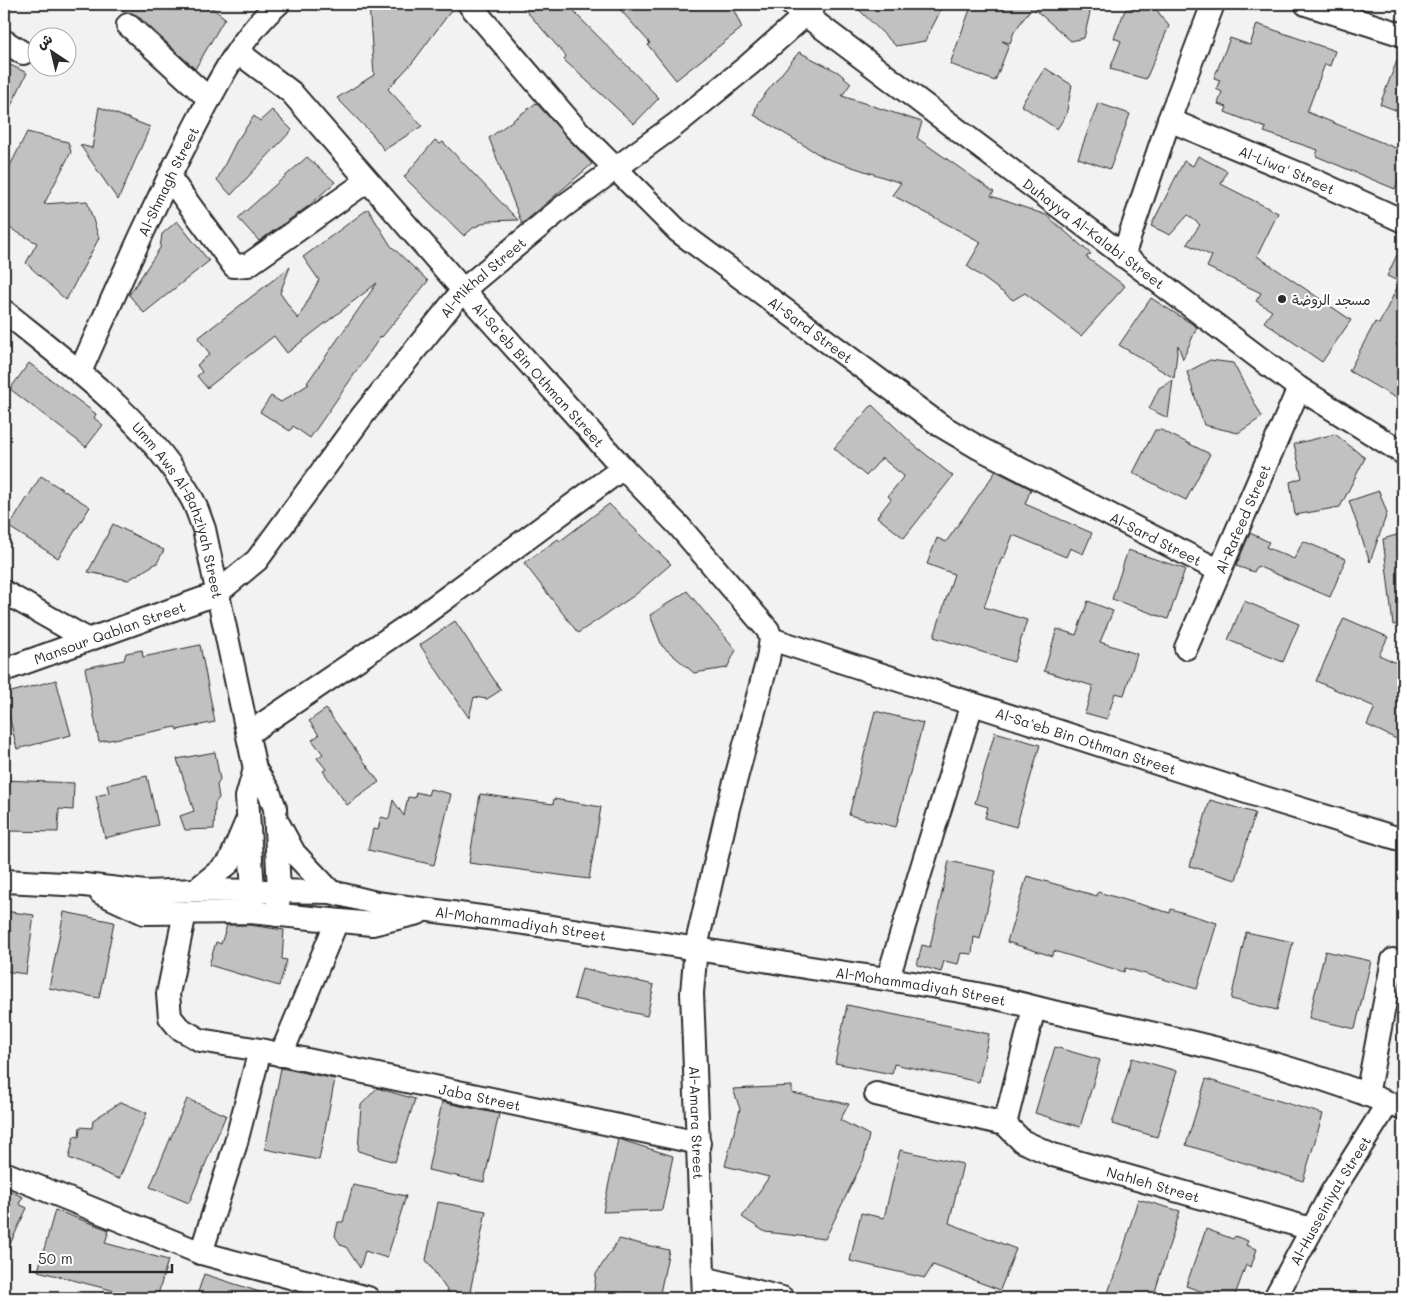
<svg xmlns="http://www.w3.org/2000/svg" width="1407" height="1302" viewBox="0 0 1407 1302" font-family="Mali,'Playpen Sans Arabic',sans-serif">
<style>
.building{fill:#c1c1c1;stroke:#2b2b2b}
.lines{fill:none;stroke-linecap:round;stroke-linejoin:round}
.minor-casing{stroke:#2b2b2b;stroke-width:26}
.minor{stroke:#fff;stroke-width:22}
.poi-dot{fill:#2b2b2b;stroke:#fff;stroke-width:2}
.labels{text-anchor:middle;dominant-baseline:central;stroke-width:4.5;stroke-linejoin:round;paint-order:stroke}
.street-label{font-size:14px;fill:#2b2b2b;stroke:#fff}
.poi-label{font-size:14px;fill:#2b2b2b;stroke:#fff;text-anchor:start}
</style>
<rect width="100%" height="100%" fill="#f2f2f2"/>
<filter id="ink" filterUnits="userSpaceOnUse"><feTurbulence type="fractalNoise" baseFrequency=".02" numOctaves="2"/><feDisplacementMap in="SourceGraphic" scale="10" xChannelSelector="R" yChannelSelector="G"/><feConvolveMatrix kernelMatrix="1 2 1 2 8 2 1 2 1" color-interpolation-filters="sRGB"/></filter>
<g filter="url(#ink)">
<!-- building -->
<g class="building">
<path d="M115 4H207L225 18 195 69 137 15 126 12Z"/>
<path d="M369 4H456L413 62 388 89 422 126 384 150 373 135 337 98 374 75Z"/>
<path d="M520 4H582L574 12 659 98 634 124 564 60 566 56Z"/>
<path d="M615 4H731L742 28 676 80 648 45 650 43Z"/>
<path d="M853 4H944L925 41 896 46Z"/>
<path d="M972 4H1092L1084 38 1071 41 1032 7 1014 32 1010 43 1002 41 1009 45 995 81 950 64Z"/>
<path d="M1152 4 1169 26 1146 79 1110 69 1121 41 1114 38 1125 10Z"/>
<path d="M1257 24 1335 51 1330 66 1325 64 1307 112 1403 151V170L1395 189 1316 156 1318 150 1264 132 1266 128 1225 112 1227 107 1218 104 1222 92 1216 89 1220 80 1214 78 1230 38 1250 45Z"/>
<path d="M1402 48H1403V113L1380 104Z"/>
<path d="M799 52 838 72 851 83 842 96 922 122 917 138 994 192 991 196 1046 215 1091 254 1086 257 1125 286 1081 336 1025 293 1013 300 967 266 981 242 892 195 901 183 825 158 754 115 757 104Z"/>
<path d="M4 62 27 73 4 120Z"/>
<path d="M1045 68 1072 85 1066 115 1057 129 1021 105Z"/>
<path d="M536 103 592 164 522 224 489 138Z"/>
<path d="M1098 103 1130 114 1110 169 1078 158Z"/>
<path d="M99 107 150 127 118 200 80 145 92 148Z"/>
<path d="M272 110 292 130 231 195 217 180 236 142 254 116 260 121Z"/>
<path d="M27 132 68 142 71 152 44 204 87 201 99 238 66 300 26 263 37 243 4 225V178Z"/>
<path d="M435 140 440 144 443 142 518 220 488 221 473 228 464 236 404 177Z"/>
<path d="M1198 156 1227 171 1221 184 1278 213 1257 256 1351 320 1322 362 1264 322 1272 311 1256 301 1261 293 1207 267 1212 256 1187 244 1200 225 1188 215 1170 235 1151 226 1184 161 1193 166Z"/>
<path d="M307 157 335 182 310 205 259 241 238 218Z"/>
<path d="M368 209 391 246 428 281 382 337 381 336 310 438 293 426 290 431 260 412 271 396 281 402 309 384 307 383 377 283 287 353 274 336 207 388 197 376 202 372 197 365 210 354 198 338 290 267 280 293 298 319 319 280 303 257Z"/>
<path d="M177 221 209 261 144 313 129 295 160 248 162 234Z"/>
<path d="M1403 242V330L1396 345 1403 349V402L1349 371 1375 322 1379 324 1400 282 1387 276Z"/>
<path d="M1151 298 1197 327 1183 359 1178 345 1174 378 1119 345Z"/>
<path d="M1210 360 1233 363 1262 417 1238 433 1204 425 1187 372Z"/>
<path d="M29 363 96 414 94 418 103 425 86 447 10 389Z"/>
<path d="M1173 380 1168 418 1149 409 1159 388Z"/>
<path d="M872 405 914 445 953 476 904 538 877 517 891 499 888 496 904 476 882 458 866 476 834 448Z"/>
<path d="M1155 430H1161L1210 454 1186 500 1133 473Z"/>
<path d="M1335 434 1365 458 1340 507 1295 515 1290 482 1302 478 1294 444Z"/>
<path d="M996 471 1031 489 1025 504 1092 533 1083 554 1070 548 1066 557 1013 535 1004 558 1002 557 984 607 1027 620 1014 662 934 637 954 574 927 564 937 538 946 542Z"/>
<path d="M41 476 90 507 58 558 9 527Z"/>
<path d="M1379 491 1387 513 1370 562 1349 501Z"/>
<path d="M609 504 671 564 635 595 578 633 524 563 558 539 560 541Z"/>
<path d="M113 524 164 550 157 563 128 580 88 572Z"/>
<path d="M1250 533 1269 542 1266 547 1294 559 1303 541 1346 559 1330 597 1257 566 1254 572 1236 566Z"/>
<path d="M1403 533V624L1393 625 1383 539Z"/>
<path d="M1128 550 1185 569 1168 619 1112 599Z"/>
<path d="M687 591 736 650 727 668 694 673 662 646 650 615Z"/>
<path d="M1088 601 1113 611 1100 642 1137 654 1124 695 1115 693 1107 719 1085 713 1093 686 1044 671 1057 629 1076 635Z"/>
<path d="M1244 601 1299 624 1283 662 1228 640Z"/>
<path d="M1344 618 1388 637 1379 655 1403 666V742L1367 725 1375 707 1316 681Z"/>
<path d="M455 621 501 690 487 699 474 697 469 718 420 645Z"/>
<path d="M200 645 215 722 177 730 176 727 99 742 85 668 124 660 126 653 142 650 143 657Z"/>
<path d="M56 680 71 735 17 749 4 694Z"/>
<path d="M326 709 379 782 347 805 323 771 326 769 317 758 323 754 312 740 319 735 309 721Z"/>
<path d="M875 711 923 723 896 827 849 815Z"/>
<path d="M995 732 1040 745 1016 827 985 818 988 807 975 803Z"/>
<path d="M215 752 220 780 217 785 219 798 215 803 214 829 185 830 180 816 194 811 177 759Z"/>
<path d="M147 776 158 825 105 838 96 796 109 793 107 785Z"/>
<path d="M4 780 74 783 73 810 59 809 58 832 8 831V810H4Z"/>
<path d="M430 789 451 794 434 865 368 850 373 829 378 830 381 817 389 819 393 800 404 816 408 797 415 798 416 792 428 795Z"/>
<path d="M480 794 553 804 554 799 601 807 589 879 469 863Z"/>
<path d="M1210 800 1255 813 1236 880 1190 866Z"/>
<path d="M949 861 996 871 980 939 974 937 972 954 961 953 958 964 944 961 941 972 917 965 922 945 930 947Z"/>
<path d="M1027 876 1097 896 1098 892 1170 913 1171 909 1217 923 1197 989 1125 968 1124 972 1054 951 1052 956 1007 942Z"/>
<path d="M4 911 34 915 26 974 4 971Z"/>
<path d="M64 912 114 922 99 998 49 988Z"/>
<path d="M227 925H249L284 930 282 959 287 960 279 986 209 965 216 942 221 944Z"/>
<path d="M1246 932 1293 942 1277 1010 1231 999Z"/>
<path d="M1325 951 1371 961 1355 1029 1309 1018Z"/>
<path d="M582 968 654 985 647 1016 574 999Z"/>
<path d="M847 1005 989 1034 979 1082 894 1064 892 1074 835 1063Z"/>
<path d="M1055 1047 1100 1060 1080 1127 1035 1113Z"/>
<path d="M1132 1058 1177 1071 1157 1137 1112 1124Z"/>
<path d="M281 1068 335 1079 319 1160 265 1149Z"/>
<path d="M1206 1079 1323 1114 1303 1181 1186 1145Z"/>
<path d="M792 1086V1093L849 1104 840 1120 869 1135 864 1159 825 1239 765 1232 742 1217 769 1177 725 1166 740 1109 733 1089Z"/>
<path d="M377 1088 415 1099 395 1162 358 1151 361 1105Z"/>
<path d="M187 1099 226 1115 189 1203 150 1187Z"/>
<path d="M121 1102 147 1113 119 1179 69 1158 74 1136 79 1137 80 1127 92 1128 93 1120Z"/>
<path d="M442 1102 499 1114 484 1182 428 1170Z"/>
<path d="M618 1139 673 1156 662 1210 603 1212Z"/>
<path d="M900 1150 963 1164 949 1223 1016 1249 1000 1290 933 1265 925 1278 850 1261 861 1213 884 1218Z"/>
<path d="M353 1185 406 1196 387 1258 365 1251 360 1268 346 1247 341 1245 335 1236 338 1222H343Z"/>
<path d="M4 1188 23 1197 19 1204 27 1208 4 1257Z"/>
<path d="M1138 1199 1180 1211 1153 1298H1106L1121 1257Z"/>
<path d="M438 1202 486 1211 469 1297 449 1293 426 1260Z"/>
<path d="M55 1210 109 1230 105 1243 168 1260 157 1298H113L115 1291 38 1271Z"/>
<path d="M1206 1229 1233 1239 1235 1236 1248 1241 1246 1245 1257 1249 1251 1267 1246 1265 1234 1298H1220L1186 1286Z"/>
<path d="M619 1239 669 1250 659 1298H593L596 1274Z"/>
<path d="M204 1274 269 1295V1298H196Z"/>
</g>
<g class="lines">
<!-- minor casing -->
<g class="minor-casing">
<g id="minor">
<path id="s1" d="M469 4 576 129 678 231 940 425 979 448 1218 570"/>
<path id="s2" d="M791 4 1299 388 1403 453"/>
<path d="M1306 4 1403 35"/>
<path d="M128 25 209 99"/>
<path d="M4 41 23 53"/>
<path id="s3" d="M238 52 291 92 463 290 623 468 679 526 768 630 771 639 768 659 728 808 696 947 692 993 704 1298"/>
<path id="s4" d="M1169 120 1309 178 1403 221"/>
<path d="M169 177 234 266 248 265 367 181"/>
<path d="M1123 256 1169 120 1213 4"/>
<path id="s5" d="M4 311C72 366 147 420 191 497 197 507 200 519 204 529L255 769 268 790 275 808 279 892 277 915"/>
<path id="s6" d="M80 372C116 291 151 210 192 132 215 88 240 37 278 4"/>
<path d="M4 592 87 639"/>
<path id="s7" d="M771 639 1265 798 1403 840"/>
<path id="s8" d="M1186 648 1299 388"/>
<path id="s9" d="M4 670 216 594 257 560 363 415 463 290 564 206 675 125 750 64 805 15 815 4"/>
<path d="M249 733 419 618 623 468"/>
<path d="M279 825 294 853 331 892"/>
<path id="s10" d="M4 881 84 885 145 892 196 890 331 892 376 903C515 921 654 941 793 965 859 976 926 983 991 997 1012 1001 1032 1007 1053 1012 1168 1036 1295 1063 1403 1109"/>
<path d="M196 890 229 863 246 823"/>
<path d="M101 893 144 913 250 912 372 924 418 913"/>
<path d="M251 906 253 891 247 797 255 769"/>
<path id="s11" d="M185 913 168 994 170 1017 179 1028 200 1040 260 1050 699 1143"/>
<path d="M888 978 972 704"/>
<path d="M281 1055 337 921"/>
<path id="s12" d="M876 1094 1005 1124 1022 1141 1053 1155 1311 1229"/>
<path d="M1367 1095 1393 960"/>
<path d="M1005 1124 1034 1008"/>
<path d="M4 1173 201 1253 368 1298"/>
<path d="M201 1253 235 1146 260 1050"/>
<path d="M704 1278 782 1298"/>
<path id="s13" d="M1275 1298 1332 1192 1388 1103"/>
</g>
</g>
<!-- minor -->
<use href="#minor" class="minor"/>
</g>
</g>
<!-- markers -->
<circle class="poi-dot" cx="1282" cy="299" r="5"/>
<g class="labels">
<!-- street labels -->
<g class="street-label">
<text stroke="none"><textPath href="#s4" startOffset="128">Al-Liwa' Street</textPath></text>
<text stroke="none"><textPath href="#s6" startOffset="210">Al-Shmagh Street</textPath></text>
<text stroke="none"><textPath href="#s2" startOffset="380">Duhayya Al-Kalabi Street</textPath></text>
<text stroke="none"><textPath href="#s9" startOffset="641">Al-Mikhal Street</textPath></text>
<text stroke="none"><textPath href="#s1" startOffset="474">Al-Sard Street</textPath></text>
<text stroke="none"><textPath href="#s3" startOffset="442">Al-Sa‘eb Bin Othman Street</textPath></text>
<text stroke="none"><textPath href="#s5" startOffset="272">Umm Aws Al-Bahziyah Street</textPath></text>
<text stroke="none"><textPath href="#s8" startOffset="141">Al-Rafeed Street</textPath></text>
<text stroke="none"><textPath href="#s1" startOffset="879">Al-Sard Street</textPath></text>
<text stroke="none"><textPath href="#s9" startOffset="112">Mansour Qablan Street</textPath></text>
<text stroke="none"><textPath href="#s7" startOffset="331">Al-Sa‘eb Bin Othman Street</textPath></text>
<text stroke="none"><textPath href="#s10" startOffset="520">Al-Mohammadiyah Street</textPath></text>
<text stroke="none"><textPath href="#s10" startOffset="925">Al-Mohammadiyah Street</textPath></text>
<text stroke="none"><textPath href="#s11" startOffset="430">Jaba Street</textPath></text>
<text stroke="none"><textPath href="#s3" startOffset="1288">Al-Amara Street</textPath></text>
<text stroke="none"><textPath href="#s12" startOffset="295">Nahleh Street</textPath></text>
<text stroke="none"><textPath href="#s13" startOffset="112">Al-Husseiniyat Street</textPath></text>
</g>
<!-- poi labels -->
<g class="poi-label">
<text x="1292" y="299">مسجد الروضة</text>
</g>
</g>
<!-- margin -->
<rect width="1407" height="1302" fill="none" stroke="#fff" stroke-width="20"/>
<rect x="10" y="10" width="1387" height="1282" fill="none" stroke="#2b2b2b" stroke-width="2" filter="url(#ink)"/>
<!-- north arrow -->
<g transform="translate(52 52) rotate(325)"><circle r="24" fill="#ffffff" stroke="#aaaaaa"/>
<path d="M0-4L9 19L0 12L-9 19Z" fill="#2b2b2b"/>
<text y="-8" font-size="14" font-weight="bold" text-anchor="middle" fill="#2b2b2b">ش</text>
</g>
<!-- scale -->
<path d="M30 1264v8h142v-8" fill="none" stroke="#2b2b2b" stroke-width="2.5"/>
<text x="38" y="1264" font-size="15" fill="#2b2b2b" stroke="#ffffff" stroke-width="4" paint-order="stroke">50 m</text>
</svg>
